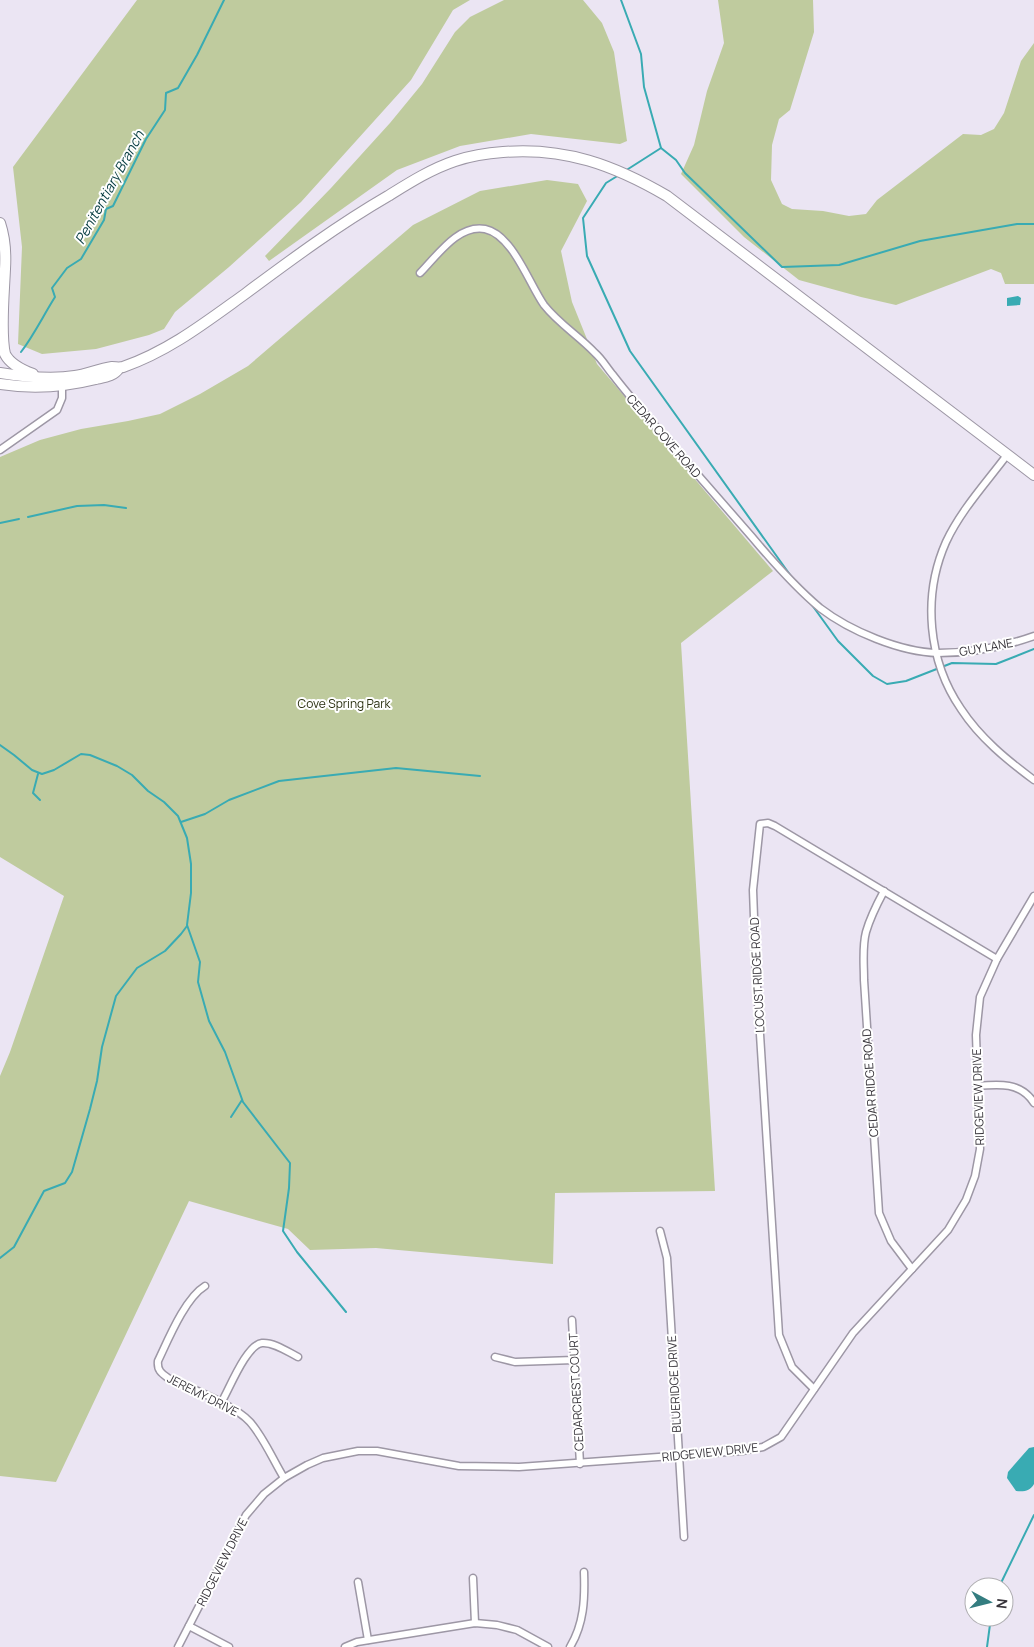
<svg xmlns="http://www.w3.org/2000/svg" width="1034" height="1647" viewBox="0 0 1034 1647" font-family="Manrope,sans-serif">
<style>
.green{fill:#bfcb9e}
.water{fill:#39abb3}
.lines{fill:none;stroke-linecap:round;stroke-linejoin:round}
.stream{stroke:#39abb3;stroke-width:2}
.minor-casing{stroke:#9d97a5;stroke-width:9}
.highway-casing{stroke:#9d97a5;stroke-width:12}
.minor{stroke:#fff;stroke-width:6}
.highway{stroke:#fff;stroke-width:10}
.labels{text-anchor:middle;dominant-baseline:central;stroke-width:4;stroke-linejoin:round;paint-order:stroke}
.street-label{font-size:12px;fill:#38353b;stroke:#fff}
.park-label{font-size:12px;fill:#2a3010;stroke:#fff}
.water-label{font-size:14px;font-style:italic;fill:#063c40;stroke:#fff}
</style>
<rect width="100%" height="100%" fill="#ebe5f3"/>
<!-- green -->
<g class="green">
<path d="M137 0H470L453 10 411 80 301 202 229 267 175 312 164 329 149 335 96 349 42 354 18 344 22 247 13 167Z"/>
<path d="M504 0H583L602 23 614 52 627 141 620 144 531 134 460 146 397 170 269 261 265 256 331 188 390 123 422 84 455 32 470 17Z"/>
<path d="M718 0H813L814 32 790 110 779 119 772 145 771 180 782 204 792 209 823 211 849 216 866 214 877 200 963 134 981 135 994 129 1004 113 1021 61 1034 43V284H1005L1001 273 991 269 896 305 861 297 799 280 744 237 681 174 694 145 707 91 724 43Z"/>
<path d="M547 180 578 184 587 201 561 251 572 302 597 364 773 571 681 643 715 1191 555 1193 553 1264 376 1248 310 1250 288 1229 189 1201 56 1482 0 1476V1076L10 1052 64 896 0 857V457L40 440 81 429 128 421 160 414 200 394 248 366 413 225 480 191Z"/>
</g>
<!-- water -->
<g class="water">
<path d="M1018 296 1021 298 1020 305 1007 306V298Z"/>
<path d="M1034 1447V1484C1030 1491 1024 1492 1016 1491L1007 1478 1008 1472 1029 1448Z"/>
</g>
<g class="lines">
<!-- stream -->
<g class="stream">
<path d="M621 0 641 54 644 87 661 148 676 160 685 173 782 267 839 265 920 241 1017 224H1034"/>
<path d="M625 171 661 148"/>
<path d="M619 175 606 183 583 218 587 256 630 351 793 579"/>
<path d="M21 352C34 335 43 316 55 297L52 288 67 268 81 259 104 220 106 209 113 206 146 139 165 110 166 93 178 88 197 55 224 0"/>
<path d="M28 517 77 506 104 505 126 508"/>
<path d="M0 523 19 519"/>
<path d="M812 605 838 641 873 676 887 684 906 681 952 663 996 664 1034 649"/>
<path d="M0 745 14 755 32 770 42 774 54 770 81 754 90 755 117 766 132 775 148 791 164 802 178 816 187 838 191 864V893L187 925 200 962 198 982 209 1021 225 1052 243 1102 290 1163 289 1188 283 1231 297 1252 346 1312"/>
<path d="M38 774 33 793 40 800"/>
<path d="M181 822 205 814 229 800 279 781 396 768 480 776"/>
<path d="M231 1117 242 1100"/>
<path d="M0 1258 14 1247 44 1191 65 1183 72 1172 90 1109 97 1081 102 1047 116 996 137 968 165 951 181 934 187 926"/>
<path d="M999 1587 1034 1515"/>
<path d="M987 1647 991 1617"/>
</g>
<!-- minor casing -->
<g class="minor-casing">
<g id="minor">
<path d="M420 273C437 256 458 224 485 229 513 235 529 284 544 305 559 324 579 336 595 353 602 359 607 368 613 375 629 396 646 415 663 435 693 469 722 503 752 537 773 562 795 587 820 608 850 631 900 652 938 653 971 653 1003 647 1034 636"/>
<path d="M0 450 57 410 62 398V383"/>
<path d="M1007 455C986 483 961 510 946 542 922 596 928 661 961 709 980 738 1007 760 1034 780"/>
<path d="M884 891C877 904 870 918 866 932 862 947 864 964 864 980L879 1213 891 1241 912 1269"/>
<path d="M977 1086C999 1084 1021 1082 1034 1103"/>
<path d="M660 1231 667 1258 684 1537"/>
<path d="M205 1286C185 1298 168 1340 158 1361 157 1370 161 1373 168 1378 190 1388 235 1405 250 1422 264 1438 273 1460 284 1478"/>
<path d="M572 1320 580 1464"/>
<path d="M495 1357 515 1362 574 1360"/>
<path d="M814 1389 792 1367 779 1335 756 971 753 890 760 824 768 823 775 826 997 959"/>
<path d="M221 1403C229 1390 246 1345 262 1343 274 1342 288 1352 298 1357"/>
<path d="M473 1578 475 1623"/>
<path d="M358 1582 368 1640"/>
<path d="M189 1626 229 1647"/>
<path d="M178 1647 246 1515 264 1494 284 1478 307 1465 323 1458 358 1451H377L459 1466 519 1467 742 1451 763 1447 781 1437 853 1333 948 1230 966 1200 975 1176 980 1149 976 1035 980 997 997 959 1034 896"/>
<path d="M345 1647 357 1642 475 1623 497 1625 517 1630 548 1647"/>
<path d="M570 1647C584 1624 585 1599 584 1572"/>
</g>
</g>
<!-- highway casing -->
<g class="highway-casing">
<g id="highway">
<path d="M0 223C5 238 6 253 5 269 4 293 0 333 5 354 10 364 22 370 33 374"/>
<path d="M0 373C24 377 51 380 75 376 87 374 99 369 112 367 116 367 118 368 123 367 169 351 206 322 245 294 292 259 338 225 388 196 409 183 431 169 455 161 470 156 487 153 503 152 565 147 614 165 667 196L1034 475"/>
<path d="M0 384C32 389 64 387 96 379 105 377 114 376 119 368"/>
</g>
</g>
<!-- minor -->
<use href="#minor" class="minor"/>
<!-- highway -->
<use href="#highway" class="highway"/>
</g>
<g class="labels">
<!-- street labels -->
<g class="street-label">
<text transform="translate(664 436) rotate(49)">CEDAR COVE ROAD</text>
<text transform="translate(986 647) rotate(-10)">GUY LANE</text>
<text transform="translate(757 975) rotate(-93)">LOCUST RIDGE ROAD</text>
<text transform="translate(870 1083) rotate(-94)">CEDAR RIDGE ROAD</text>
<text transform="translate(978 1097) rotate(-92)">RIDGEVIEW DRIVE</text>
<text transform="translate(674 1384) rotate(-93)">BLUERIDGE DRIVE</text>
<text transform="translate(576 1392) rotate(-93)">CEDARCREST COURT</text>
<text transform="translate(203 1395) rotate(27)">JEREMY DRIVE</text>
<text transform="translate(710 1452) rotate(-6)">RIDGEVIEW DRIVE</text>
<text transform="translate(222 1562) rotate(-63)">RIDGEVIEW DRIVE</text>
</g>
<!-- park labels -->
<g class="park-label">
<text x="344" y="703">Cove Spring Park</text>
</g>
<!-- water labels -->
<g class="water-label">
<text transform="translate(109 187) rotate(-61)">Penitentiary Branch</text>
</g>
</g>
<!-- north arrow -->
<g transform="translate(989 1602) rotate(97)"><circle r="24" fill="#ffffff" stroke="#afaeb1"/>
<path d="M0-4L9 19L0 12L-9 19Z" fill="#347d80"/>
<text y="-8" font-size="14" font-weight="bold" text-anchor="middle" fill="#38353b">N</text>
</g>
</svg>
